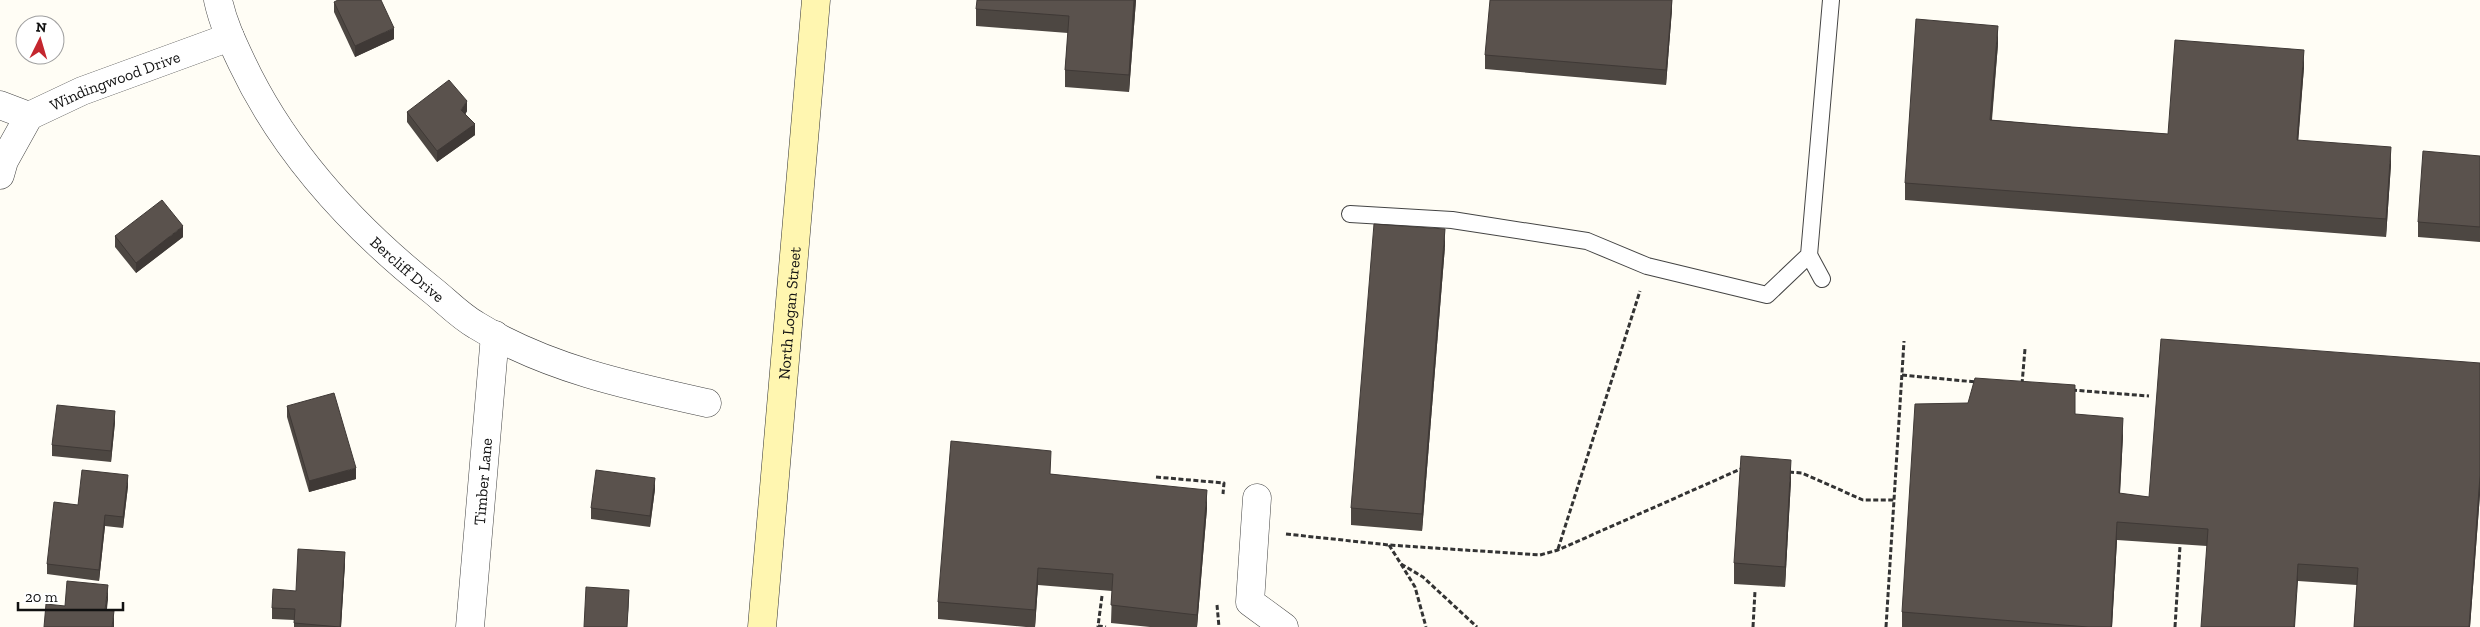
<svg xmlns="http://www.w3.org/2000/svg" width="2480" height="627" viewBox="0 0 2480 627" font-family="'Zilla Slab',serif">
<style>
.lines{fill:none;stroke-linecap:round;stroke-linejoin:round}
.lane-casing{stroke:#444;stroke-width:18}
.street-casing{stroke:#444;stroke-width:29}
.secondary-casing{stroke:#333;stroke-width:29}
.path{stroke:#333;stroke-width:3;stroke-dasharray:5 2.5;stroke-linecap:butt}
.lane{stroke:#fff;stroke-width:16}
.street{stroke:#fff;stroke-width:28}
.secondary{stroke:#fff6b0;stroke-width:28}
.wall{fill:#4d4742}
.shaded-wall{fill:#3f3936}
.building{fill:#5a524d;stroke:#3f3936}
.labels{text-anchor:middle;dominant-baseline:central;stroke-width:5;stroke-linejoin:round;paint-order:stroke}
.street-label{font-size:16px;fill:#111;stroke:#fff}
</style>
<rect width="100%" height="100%" fill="#fffdf5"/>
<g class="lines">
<!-- lane casing -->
<g class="lane-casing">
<g id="lane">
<path d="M1350 214 1452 220 1587 241 1647 266 1767 295 1809 255 1831 0"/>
<path d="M1809 255 1822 279"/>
</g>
</g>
<!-- street casing -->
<g class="street-casing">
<g id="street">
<path id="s1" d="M218 0C223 23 232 42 242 63 285 154 354 228 432 290 446 301 460 316 476 325 546 368 629 386 707 403"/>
<path id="s2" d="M0 105 29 116 82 91 230 37"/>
<path d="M0 175 4 161 29 116"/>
<path d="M1257 498 1250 602 1284 627"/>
<path id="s3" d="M470 627 495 335"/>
</g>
</g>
<!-- secondary casing -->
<g class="secondary-casing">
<g id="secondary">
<path id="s4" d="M762 627 816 0"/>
</g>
</g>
<!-- path -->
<g class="path">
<path d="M1902 375 1976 382"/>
<path d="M2022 384 2025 349"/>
<path d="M2072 390 2149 396"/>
<path d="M1789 472 1802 473 1863 500H1895"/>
<path d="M1156 477 1224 483 1223 494"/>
<path d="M1286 534 1389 545 1540 555 1558 550 1743 468"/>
<path d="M1389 545 1401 564 1423 577 1477 627"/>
<path d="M1558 549 1640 291"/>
<path d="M1401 564 1415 587 1426 627"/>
<path d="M1102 596 1098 626 1106 627"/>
<path d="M1217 605 1219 627"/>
<path d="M1753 627 1755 591"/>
<path d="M1886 627 1904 341"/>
<path d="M2175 627 2180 546"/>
</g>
<!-- lane -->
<use href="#lane" class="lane"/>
<!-- street -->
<use href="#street" class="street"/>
<!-- secondary -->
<use href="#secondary" class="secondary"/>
</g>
<!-- wall -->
<g class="wall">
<path d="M1136 0 1129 92 1065 87V70L1068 33 976 26V9Z"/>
<path d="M1672 0V9L1666 85 1485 69V55Z"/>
<path d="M334 2 394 39 355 57 334 12Z"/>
<path d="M1998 44 1992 120 2072 127 2168 134 2304 67 2298 140 2391 164 2386 237 1905 200V183Z"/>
<path d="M467 111 465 115 475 135 437 162 407 122V112Z"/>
<path d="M2480 156V242L2418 237V222Z"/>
<path d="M115 236 183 237 136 273 115 247Z"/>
<path d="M1445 246 1422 531 1351 525V508Z"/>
<path d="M2480 363V494L2470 627H2354L2357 585 2298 581 2207 546 2117 540 2112 627H1902V612L2075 414 2123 435 2120 494 2149 497Z"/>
<path d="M287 406 356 479 309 492 287 417Z"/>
<path d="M115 422 111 462 52 456V445Z"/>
<path d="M1051 474 1207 508 1197 627H1150L1111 623 1112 591 1038 585 1035 627H1026L938 619V602Z"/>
<path d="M1791 480 1785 587 1734 584V563Z"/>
<path d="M128 486 123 528 105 526 99 581 47 574V564L78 505Z"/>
<path d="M655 489 650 527 591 519V508Z"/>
<path d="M345 563 341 627H294V620L272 619V608L296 591Z"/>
</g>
<!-- shaded-wall -->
<g class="shaded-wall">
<path d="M1134 0H1136L1129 92V75Z"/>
<path d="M1672 0V9L1666 85V70Z"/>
<path d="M1998 26V44L1990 137V120Z"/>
<path d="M394 28V39L355 57V46Z"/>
<path d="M2304 50V67L2297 157V140Z"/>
<path d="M467 101V111L461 121V110Z"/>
<path d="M475 124V135L437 162V151Z"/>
<path d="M2391 147V164L2386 237V219Z"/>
<path d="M183 226V237L136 273V263Z"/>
<path d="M1445 229V246L1422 531V514Z"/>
<path d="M115 411V422L111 462V451Z"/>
<path d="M2123 418V435L2119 511V493Z"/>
<path d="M1791 460V480L1785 587V567Z"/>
<path d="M356 468V479L309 492V481Z"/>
<path d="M128 475V486L123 528V517Z"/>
<path d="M2480 476V494L2470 627H2469Z"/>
<path d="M655 478V489L650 527V516Z"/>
<path d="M1207 490V508L1197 627V615Z"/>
<path d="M105 515V526L99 581V570Z"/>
<path d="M2117 522V540L2112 627H2111Z"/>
<path d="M345 552V563L341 627H340Z"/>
<path d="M2298 564V581L2295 627H2294Z"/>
<path d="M1038 568V585L1035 627V610Z"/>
<path d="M108 585V600L105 625V610Z"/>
<path d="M629 590V601L627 627Z"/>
<path d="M114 611V627H112Z"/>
</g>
<!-- building -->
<g class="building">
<path d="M338 0H381L394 28 355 46 334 2Z"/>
<path d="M977 0H1134L1129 75 1065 70 1069 16 976 9Z"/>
<path d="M1490 0H1672L1666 70 1485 55Z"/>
<path d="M1916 19 1998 26 1990 120 2072 127 2168 134 2175 40 2304 50 2297 140 2391 147 2386 219 1905 183Z"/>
<path d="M449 80 467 101 461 110 475 124 437 151 407 112Z"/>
<path d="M2423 151 2480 156V227L2418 222Z"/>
<path d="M162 200 183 226 136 263 115 236Z"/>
<path d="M1374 224 1445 229 1422 514 1351 508Z"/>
<path d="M2161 339 2480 363V476L2469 627H2354L2358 568 2298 564 2294 627H2201L2208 529 2117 522 2111 627H2088L1902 612 1915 404 1968 403 1975 378 2075 385V414L2123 418 2119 493 2149 497Z"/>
<path d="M334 393 356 468 309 481 287 406Z"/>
<path d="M57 405 115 411 111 451 52 445Z"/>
<path d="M951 441 1051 451 1050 474 1207 490 1197 615 1111 605 1113 574 1038 568 1035 610 938 602Z"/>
<path d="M1741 456 1791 460 1785 567 1734 563Z"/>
<path d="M82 470 128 475 123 517 105 515 99 570 47 564 54 502 78 505Z"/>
<path d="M596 470 655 478 650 516 591 508Z"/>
<path d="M298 549 345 552 340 627 294 623 295 609 272 608 273 589 296 591Z"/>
<path d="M67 581 108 585 105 610 114 611 112 627H44L46 604 65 606Z"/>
<path d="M586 587 629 590 627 627H584Z"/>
</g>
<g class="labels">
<!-- street labels -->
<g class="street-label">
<text stroke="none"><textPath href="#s2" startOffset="124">Windingwood Drive</textPath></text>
<text stroke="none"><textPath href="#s1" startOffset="334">Bercliff Drive</textPath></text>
<text stroke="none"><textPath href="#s4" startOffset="315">North Logan Street</textPath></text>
<text stroke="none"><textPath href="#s3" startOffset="146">Timber Lane</textPath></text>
</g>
</g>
<!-- north arrow -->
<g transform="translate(40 40) rotate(5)"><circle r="24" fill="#ffffff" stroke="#a0a0a0"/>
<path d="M0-4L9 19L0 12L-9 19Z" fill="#c4262e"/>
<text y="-8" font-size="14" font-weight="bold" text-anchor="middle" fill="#111111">N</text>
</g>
<!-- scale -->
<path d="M18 602v8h105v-8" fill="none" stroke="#111111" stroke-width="2.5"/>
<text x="25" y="602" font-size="15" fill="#111111" stroke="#ffffff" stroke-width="4" paint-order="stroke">20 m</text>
</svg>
